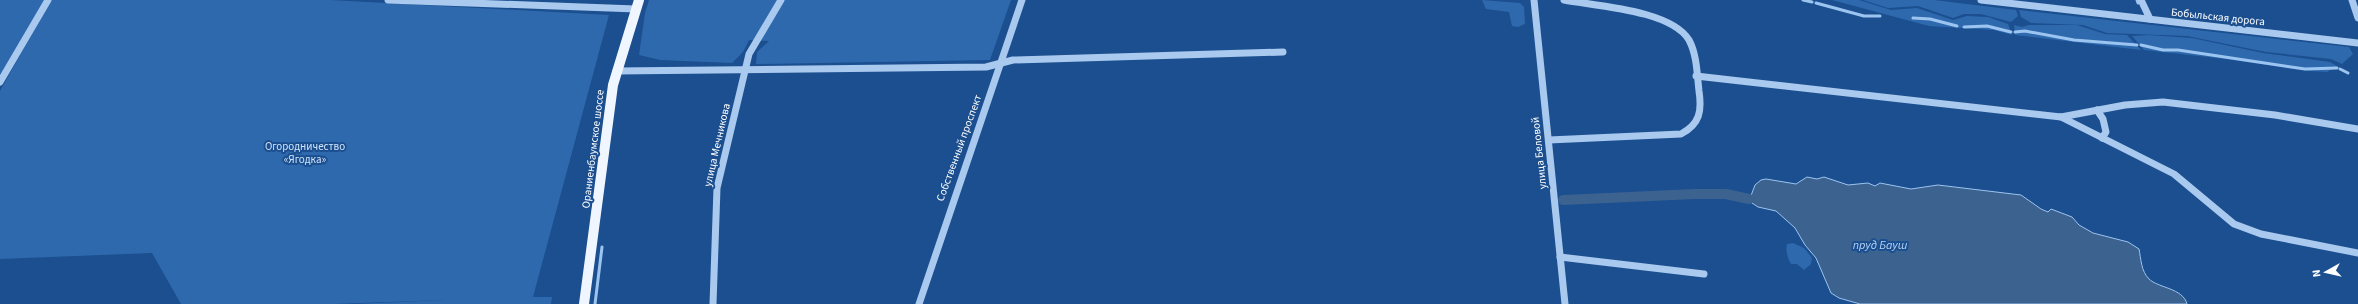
<svg xmlns="http://www.w3.org/2000/svg" width="2358" height="304" viewBox="0 0 2358 304" font-family="'Source Sans 3',sans-serif">
<style>
.green{fill:#2e69ad}
.water{fill:#3c6290;stroke:#9cc4f0}
.lines{fill:none;stroke-linecap:round;stroke-linejoin:round}
.stream{stroke:#9cc4f0;stroke-width:3}
.canal{stroke:#3c6290;stroke-width:10}
.minor{stroke:#a9c9ee;stroke-width:7}
.major{stroke:#f0f6ff;stroke-width:10}
.labels{text-anchor:middle;dominant-baseline:central;stroke-width:4;stroke-linejoin:round;paint-order:stroke}
.street-label{font-size:11px;fill:#fff;stroke:#1b4f8f}
.park-label{font-size:11px;fill:#cfe3fa;stroke:#1b4f8f}
.water-label{font-size:12px;font-style:italic;fill:#b5d3f5;stroke:#1b4f8f}
</style>
<rect width="100%" height="100%" fill="#1b4f8f"/>
<!-- green -->
<g class="green">
<path d="M0 0H44L0 75Z"/>
<path d="M51 0H330L609 15 533 297H552L551 304H354L445 300 333 304H181L152 253 0 259V91Z"/>
<path d="M649 0H1011L990 60 756 64 757 52 769 41 749 40 743 52 732 63 660 60 639 55 645 13Z"/>
<path d="M1482 0 1520 3 1524 7 1525 24 1518 27 1512 26 1509 12 1486 9Z"/>
<path d="M1832 0H1859L1891 10 1917 8 1953 20 1967 16 1988 17 2008 24 2012 35 1994 30 1929 26Z"/>
<path d="M1863 0H1934L2016 10 2018 16 2011 22 1981 14H1964L1953 18 1918 6 1888 8Z"/>
<path d="M2019 10 2349 47 2353 54 2342 64 2331 59 2266 52 2187 36 2107 33 2083 25 2031 23 2021 17Z"/>
<path d="M2014 25 2022 27 2029 25H2077L2105 34 2127 35 2141 50 2015 35Z"/>
<path d="M2148 35 2192 38 2263 53 2330 62 2337 66 2327 72 2309 71 2226 59 2144 50 2132 36Z"/>
<path d="M1793 243 1804 248 1812 258 1811 264 1804 270 1797 264H1791C1788 259 1785 250 1787 244Z"/>
</g>
<!-- water -->
<path class="water" d="M1807 177 1817 179 1824 177 1848 185 1868 183 1875 186 1880 183 1911 189 1938 185 2021 195 2041 209 2048 212 2051 209 2072 217 2079 225 2093 233 2128 242 2139 249C2141 259 2141 271 2149 279 2158 288 2183 288 2187 304H1860L1839 298 1831 293 1816 258 1805 245 1795 228 1776 211 1758 207 1749 201 1755 185 1761 180 1766 179 1796 184Z"/>
<g class="lines">
<!-- stream -->
<g class="stream">
<path d="M1803 0 1812 2"/>
<path d="M2137 0 2138 3"/>
<path d="M1816 3 1864 16H1880"/>
<path d="M1913 18 1930 19 1957 26"/>
<path d="M1964 27 1987 26 2011 32"/>
<path d="M2015 32 2025 31 2074 40 2137 45"/>
<path d="M2141 45 2163 50H2178L2305 69 2337 68"/>
<path d="M2340 69 2348 73"/>
<path d="M595 304 602 247"/>
</g>
<!-- canal -->
<path class="canal" d="M1563 200 1695 194H1726L1749 199"/>
<!-- minor -->
<g class="minor">
<path d="M388 0 636 9"/>
<path d="M1534 0 1565 304"/>
<path d="M1981 0 2358 43"/>
<path d="M2141 0 2150 19"/>
<path d="M2352 0 2358 18"/>
<path d="M616 71 986 67 1013 60 1283 52"/>
<path d="M1696 76 2061 117 2125 105 2163 102 2275 115 2358 129"/>
<path d="M0 82 48 0"/>
<path d="M2097 110 2103 119 2106 132 2102 138"/>
<path d="M2061 117 2174 174 2234 224 2261 234 2358 253"/>
<path d="M1549 140 1681 134C1700 124 1702 111 1699 91 1697 74 1697 55 1689 40 1671 10 1596 6 1564 0"/>
<path d="M1560 257 1704 274"/>
<path d="M713 304 717 188 749 54 781 0"/>
<path d="M919 304 1022 0"/>
</g>
<!-- major -->
<path class="major" d="M584 304 613 85 639 0"/>
</g>
<g class="labels">
<!-- street labels -->
<g class="street-label">
<text transform="translate(2218 17) rotate(6)">Бобыльская дорога</text>
<text transform="translate(717 145) rotate(-77)">улица Мечникова</text>
<text transform="translate(959 148) rotate(-70)">Собственный проспект</text>
<text transform="translate(593 149) rotate(-83)">Ораниенбаумское шоссе</text>
<text transform="translate(1539 153) rotate(-96)">улица Беловой</text>
</g>
<!-- park labels -->
<g class="park-label">
<text x="305" y="146">Огородничество<tspan x="305" dy="13">«Ягодка»</tspan></text>
</g>
<!-- water labels -->
<g class="water-label">
<text x="1880" y="245">пруд Бауш</text>
</g>
</g>
<!-- north arrow -->
<g transform="translate(2326 272) rotate(262)" stroke="#1b4f8f" stroke-width="3" paint-order="stroke">
<path d="M0-3L7 15L0 10L-7 15Z" fill="#ffffff"/>
<text y="-6" font-size="11" font-weight="bold" text-anchor="middle" fill="#ffffff">N</text>
</g>
</svg>
